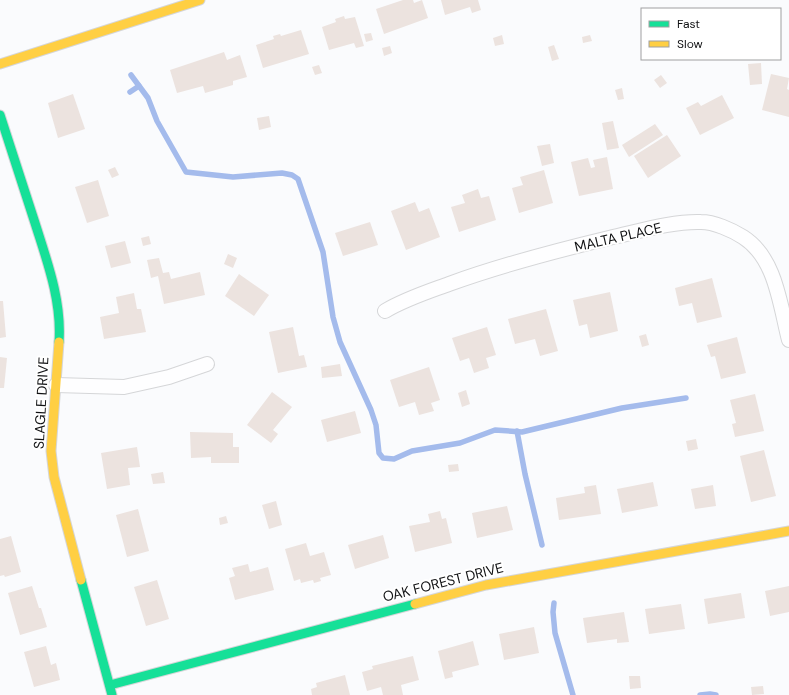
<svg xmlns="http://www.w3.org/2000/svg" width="789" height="695" viewBox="0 0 789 695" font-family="'DM Sans',sans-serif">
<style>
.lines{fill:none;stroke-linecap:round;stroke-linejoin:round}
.stream{stroke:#a4bbec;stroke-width:5.5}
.building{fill:#ece3df}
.street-casing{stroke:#d5d6d8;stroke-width:16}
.fast-casing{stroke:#d5d6d8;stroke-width:11}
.slow-casing{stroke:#d5d6d8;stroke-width:11}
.street{stroke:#fefeff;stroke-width:14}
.fast{stroke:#16e098;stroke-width:9}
.slow{stroke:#ffcf43;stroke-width:9}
.labels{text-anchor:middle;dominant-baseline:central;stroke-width:4;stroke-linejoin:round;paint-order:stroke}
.street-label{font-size:14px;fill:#101113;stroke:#fff}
</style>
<rect width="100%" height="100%" fill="#fafbfd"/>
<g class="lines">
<!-- stream -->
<g class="stream">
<path d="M131 75 148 98 157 121 186 172 233 177 282 173 292 175 298 179 323 252 333 317 340 342 371 410 376 425 379 453 383 458 394 459 412 451 460 443 495 430 522 432 622 408 686 398"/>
<path d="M130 92 139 86"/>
<path d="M517 431 525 474 542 545"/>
<path d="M554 603 553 612 555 633 573 695"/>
<path d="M700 695 710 694 716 695"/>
</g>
</g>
<!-- building -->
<g class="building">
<path d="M403 0H413L414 3 422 0 428 18 384 34 376 9Z"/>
<path d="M441 0H478L481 10 472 13 470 7 445 15Z"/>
<path d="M344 16 345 19 355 17 364 46 356 48 354 43 329 50 322 27 336 22 335 19Z"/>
<path d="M301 30 309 54 263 68 256 45 274 39 273 36 280 34 281 36Z"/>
<path d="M371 33 373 40 366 42 364 34Z"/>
<path d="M502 35 504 44 495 46 493 38Z"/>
<path d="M590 35 592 41 583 43 582 37Z"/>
<path d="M554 45 559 59 552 61 548 47Z"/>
<path d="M390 46 392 53 384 56 382 48Z"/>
<path d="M224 52 227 60 240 55 247 77 233 81V85L205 93 203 86 177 93 170 70Z"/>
<path d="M761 63 762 84 750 85 748 64Z"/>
<path d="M319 65 322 73 315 75 312 67Z"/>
<path d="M771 74 789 78 787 89 789 90V117L762 110Z"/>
<path d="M661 75 667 83 660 88 654 80Z"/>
<path d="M622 88 624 99 618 100 615 90Z"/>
<path d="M73 94 85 129 58 138 48 103Z"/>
<path d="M722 95 734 118 700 135 686 108 698 102 701 106Z"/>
<path d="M269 116 271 127 259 130 257 118Z"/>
<path d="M613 121 619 148 607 150 602 123Z"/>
<path d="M655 124 663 135 629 157 622 145Z"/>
<path d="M667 135 681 156 648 178 634 156Z"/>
<path d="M550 144 554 163 542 166 537 146Z"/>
<path d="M607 157 613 189 579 196 571 162 588 158 591 168 595 167 593 160Z"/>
<path d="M115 167 119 175 112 178 108 170Z"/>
<path d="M544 170 553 203 519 213 512 188 523 185 520 177Z"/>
<path d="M98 180 109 216 87 223 75 187Z"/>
<path d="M478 189 481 198 489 196 496 220 459 232 451 207 465 203 462 195Z"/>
<path d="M415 202 419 212 429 208 440 237 406 250 391 211Z"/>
<path d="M370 222 378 245 343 256 335 233Z"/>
<path d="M149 236 151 244 143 246 141 238Z"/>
<path d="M125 241 131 263 111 268 105 246Z"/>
<path d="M228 254 237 258 233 268 224 264Z"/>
<path d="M159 258 163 273 169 272 171 279 200 272 205 295 164 304 158 276 151 278 147 260Z"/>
<path d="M239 274 269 295 254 316 225 296Z"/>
<path d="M712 278 722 317 697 323 692 303 679 306 675 288Z"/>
<path d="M610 292 618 331 590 338 587 324 579 326 573 300Z"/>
<path d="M134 293 137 309H141L146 332 104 339 100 317 119 313 116 297Z"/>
<path d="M0 301H3L6 337 0 338Z"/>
<path d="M546 309 558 351 540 356 535 339 515 344 508 319Z"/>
<path d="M293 327 299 356 304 355 307 367 278 373 269 332Z"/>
<path d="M487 327 496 355 486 358 489 368 474 373 469 358 460 361 452 338Z"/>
<path d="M646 334 649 345 642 347 639 336Z"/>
<path d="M737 337 746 373 721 379 715 356 711 357 707 345Z"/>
<path d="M0 357 7 358 4 388H0Z"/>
<path d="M340 364 342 376 322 378 321 367Z"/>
<path d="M429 367 440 400 431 403 434 411 419 415 415 402 399 407 390 380Z"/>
<path d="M466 390 470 404 462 407 458 393Z"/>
<path d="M272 392 292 407 273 430 278 434 271 443 247 425Z"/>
<path d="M755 394 764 431 735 437 732 424 736 423 730 400Z"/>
<path d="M355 411 361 433 327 442 321 420Z"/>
<path d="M190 432 233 433V447H239V463H211V457L191 458Z"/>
<path d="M696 439 698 449 688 451 686 441Z"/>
<path d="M137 447 140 467 128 468 130 485 107 489 101 453Z"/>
<path d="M764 450 776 496 751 502 740 456Z"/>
<path d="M458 464 459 471 449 472 448 465Z"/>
<path d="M163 472 165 483 153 484 151 474Z"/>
<path d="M653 482 658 506 622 513 617 489Z"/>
<path d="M596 485 601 514 559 520 556 498 585 493 584 487Z"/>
<path d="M713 485 716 506 695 509 691 489Z"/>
<path d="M276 501 282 525 269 529 262 505Z"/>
<path d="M507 506 513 530 477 538 472 513Z"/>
<path d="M138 509 149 551 127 557 116 515Z"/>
<path d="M440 511 442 519 446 518 452 543 415 552 409 526 430 522 428 514Z"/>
<path d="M226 516 228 523 220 525 219 518Z"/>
<path d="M383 535 389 558 355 569 348 545Z"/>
<path d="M11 536 21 572 5 577 4 575 0 576V539Z"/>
<path d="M306 543 310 556 324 552 331 575 320 578 321 581 314 583 313 580 301 583 300 579 294 581 285 549Z"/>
<path d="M248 564 250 572 268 567 274 590 235 600 229 578 235 576 232 568Z"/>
<path d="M157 580 169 619 146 626 134 587Z"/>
<path d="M32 586 39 608H41L47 627 20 635 8 593Z"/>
<path d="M789 586V612L770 616 765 591Z"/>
<path d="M741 593 745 618 708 624 704 599Z"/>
<path d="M681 604 685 629 649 634 645 609Z"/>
<path d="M624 612 629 642 617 643V639L587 643 583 618Z"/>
<path d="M534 627 539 653 504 660 499 634Z"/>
<path d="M473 641 479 665 452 672 453 677 445 679 438 651Z"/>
<path d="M46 646 51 665 56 663 60 680 34 687 24 652Z"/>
<path d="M413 656 419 680 401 685 403 695H383L381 687 367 691 362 672 373 669 372 666Z"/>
<path d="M345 675 350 695H312L311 689 317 687 316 683Z"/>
<path d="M629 676H640L641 688 630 689Z"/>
<path d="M763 686 764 694 752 695 751 687Z"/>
</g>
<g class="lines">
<!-- street casing -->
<g class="street-casing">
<g id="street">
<path d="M385 311C405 299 427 292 449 284 501 265 555 251 609 238 637 232 672 221 701 222 714 222 732 230 743 237 776 258 780 305 789 340"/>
<path d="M56 385 124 387 169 377 207 364"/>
</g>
</g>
<!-- fast casing -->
<g class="fast-casing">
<g id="fast">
<path d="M0 115C12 151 23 187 35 223 47 261 62 301 59 342"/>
<path d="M81 580 112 695"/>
<path d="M110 685 415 604"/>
</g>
</g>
<!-- slow casing -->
<g class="slow-casing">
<g id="slow">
<path d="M0 64 200 0"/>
<path d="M59 342 51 451 54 477 81 580"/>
<path d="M415 604 486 585 789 531"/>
</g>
</g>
<!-- street -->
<use href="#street" class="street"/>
<!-- fast -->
<use href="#fast" class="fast"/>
<!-- slow -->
<use href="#slow" class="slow"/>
</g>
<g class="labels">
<!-- street labels -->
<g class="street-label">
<text transform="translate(618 237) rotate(-13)">MALTA PLACE</text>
<text transform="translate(41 403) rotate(-87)">SLAGLE DRIVE</text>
<text transform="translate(443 582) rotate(-14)">OAK FOREST DRIVE</text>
</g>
</g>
<!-- legend -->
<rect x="641" y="8" width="140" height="52" fill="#ffffff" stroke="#9fa0a1"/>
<rect x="649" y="21" width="20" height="6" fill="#16e098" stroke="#9fa0a1"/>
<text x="677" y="28" font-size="12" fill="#101113">Fast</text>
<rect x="649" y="41" width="20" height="6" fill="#ffcf43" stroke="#9fa0a1"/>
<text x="677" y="48" font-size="12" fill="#101113">Slow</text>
</svg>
